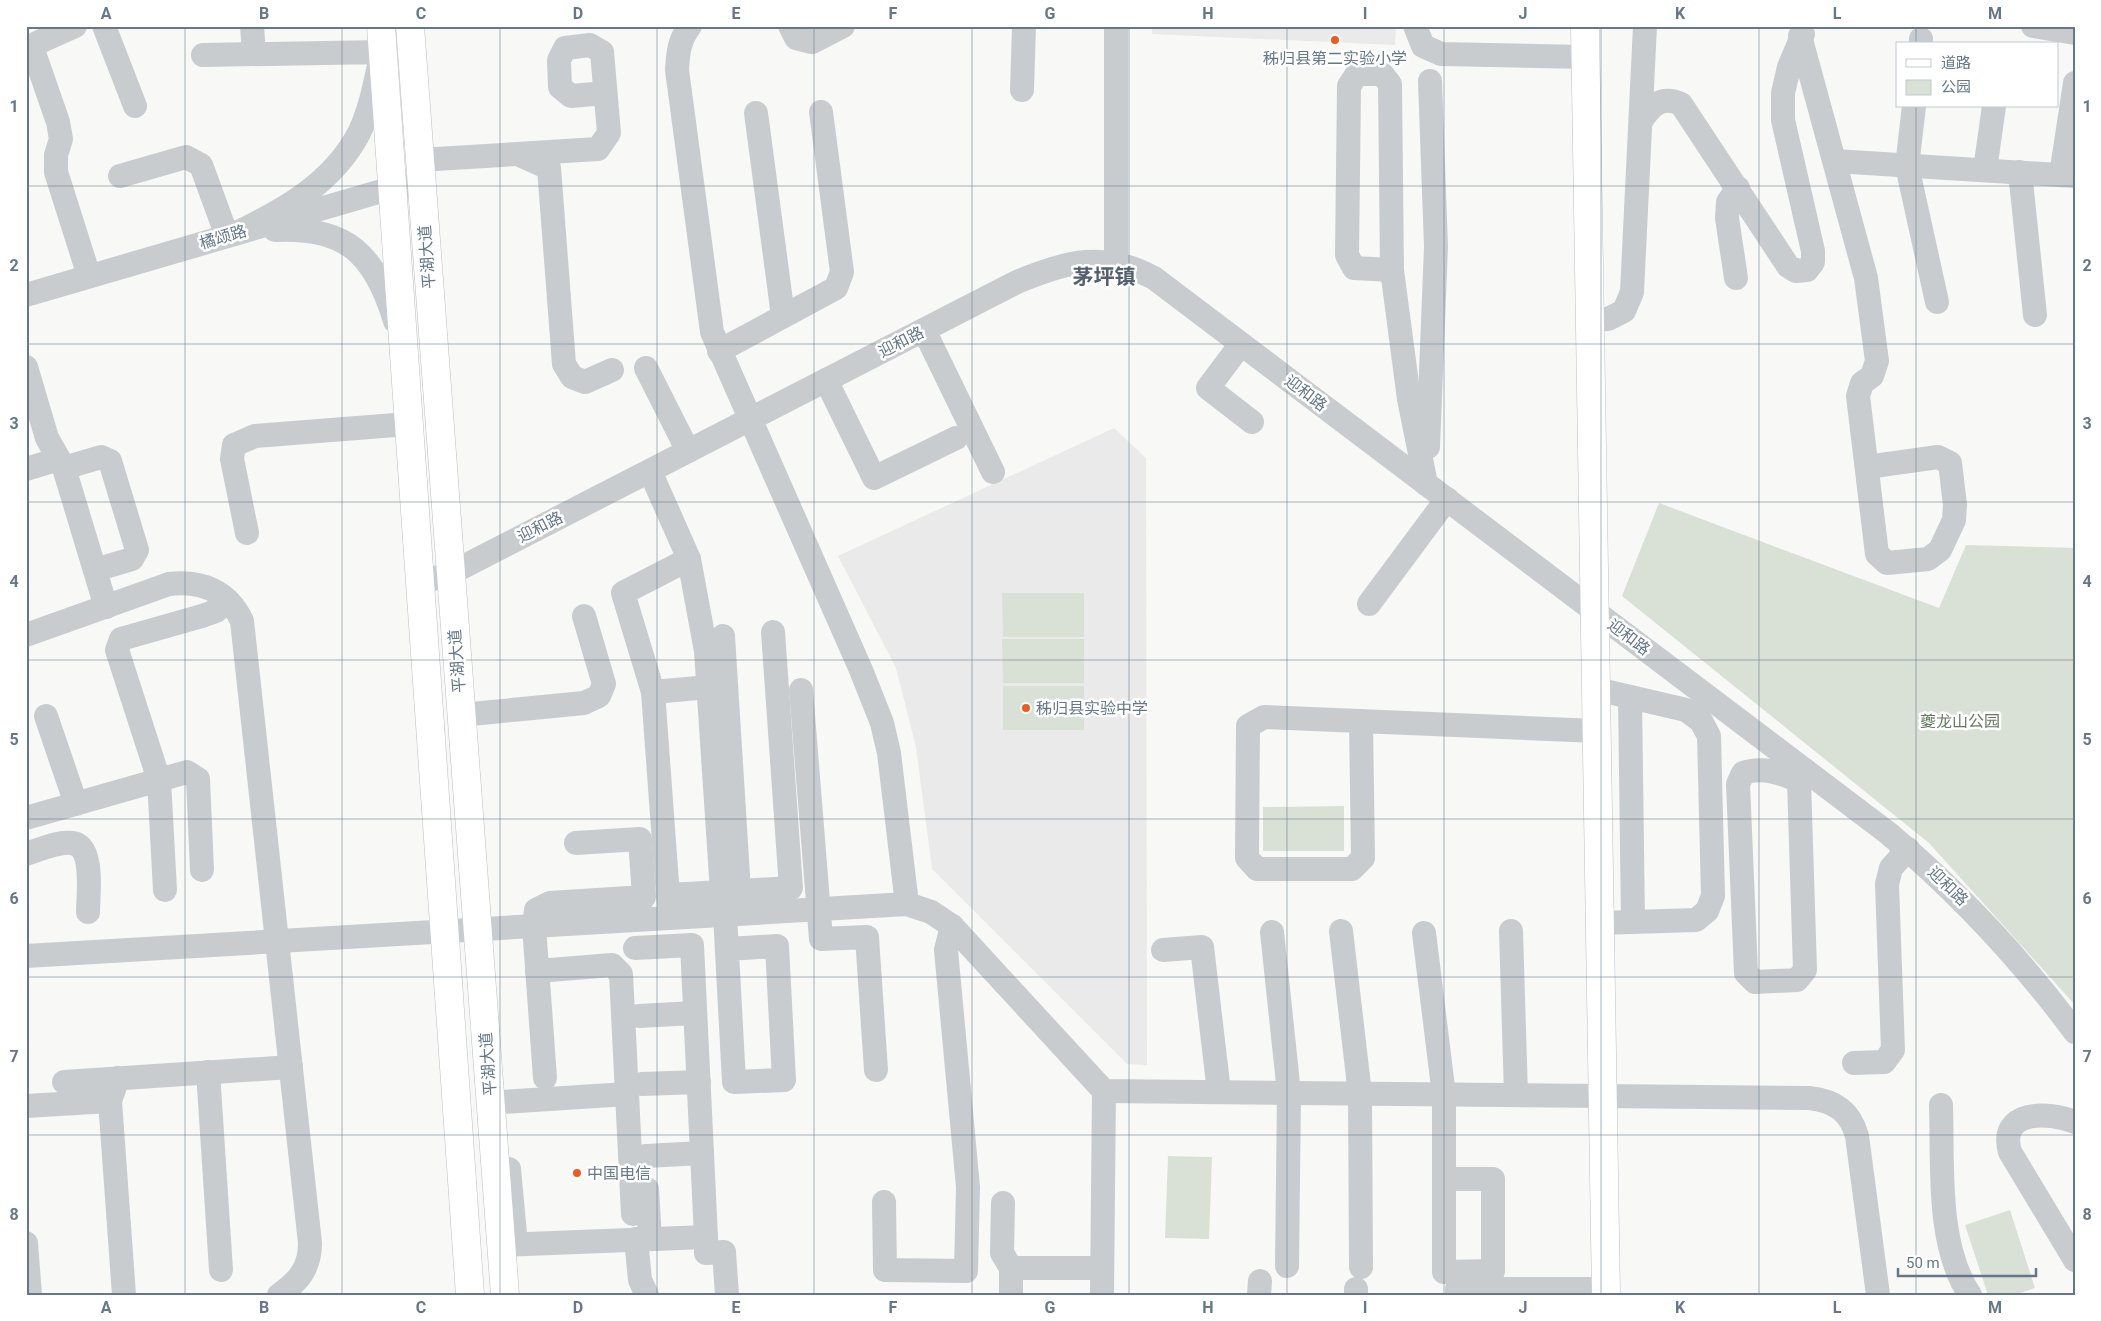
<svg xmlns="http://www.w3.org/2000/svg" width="2101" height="1321" viewBox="0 0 2101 1321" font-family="Roboto,'Noto Sans SC',sans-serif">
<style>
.built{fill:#e9eae9}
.green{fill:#d9e1d6}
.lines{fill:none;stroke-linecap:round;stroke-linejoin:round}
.major-casing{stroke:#bbbfc3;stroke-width:29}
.minor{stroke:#c8cccf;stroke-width:24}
.major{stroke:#fff;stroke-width:28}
.grid{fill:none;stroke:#657789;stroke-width:1;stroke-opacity:0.55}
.poi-dot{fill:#f05a1e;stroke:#fff;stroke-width:2}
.labels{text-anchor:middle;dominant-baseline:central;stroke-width:5;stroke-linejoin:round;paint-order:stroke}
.poi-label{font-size:16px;fill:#657789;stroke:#fff;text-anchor:start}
.street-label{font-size:16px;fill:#657789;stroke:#fff}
.park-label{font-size:16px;fill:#657a61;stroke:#fff}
.district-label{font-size:21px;font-weight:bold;fill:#54616d;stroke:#fff}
.neatline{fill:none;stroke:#657789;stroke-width:2}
.grid-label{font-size:16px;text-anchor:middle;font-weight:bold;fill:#657789}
</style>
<rect width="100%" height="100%" fill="#f8f9f6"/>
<!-- built -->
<g class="built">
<path d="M1152 26H1396L1395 45 1152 34Z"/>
<path d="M1114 428 1146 458 1147 1065 1127 1064 932 869 916 747 896 668 838 556Z"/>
</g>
<!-- green -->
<g class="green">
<path d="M1659 503 1939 608 1966 545 2075 548V1005L1929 843 1622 596Z"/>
<path d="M1002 593H1084V637H1003Z"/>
<path d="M1002 639H1084V683H1003Z"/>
<rect x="1003" y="686" width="81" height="44"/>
<path d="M1344 806V851H1263V807Z"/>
<path d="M1168 1156 1212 1157 1209 1239 1165 1238Z"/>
<path d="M2010 1210 2035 1288 2015 1295H1988L1965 1225Z"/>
</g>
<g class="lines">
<!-- major casing -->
<g class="major-casing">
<g id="major">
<path d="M381 26 470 1295"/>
<path d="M410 26 505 1295"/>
<path d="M1585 26 1606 1295"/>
</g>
</g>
<!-- minor -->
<g class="minor">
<path d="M75 26 37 43 34 53 58 122 61 139 56 155V172L89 276"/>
<path d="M104 26 135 106"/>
<path d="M252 26 254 54"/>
<path d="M690 26C679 40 678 53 677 70L712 332 861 670 882 723 889 753 907 904"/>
<path d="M790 26 796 38 812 42 843 26"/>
<path d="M1415 26 1423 46 1441 54 1586 57"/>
<path d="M2033 26 2075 33"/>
<path d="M1800 36 1866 278 1877 361 1872 376 1862 383 1858 396 1877 554 1887 563 1928 559 1940 550 1954 520 1955 505 1950 463 1938 457 1867 467"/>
<path d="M1921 44V39"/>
<path d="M203 55 382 52C376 79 371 108 359 133 333 183 283 211 234 234"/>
<path d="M1022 90 1024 26"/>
<path d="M1914 106 1907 166 1937 302"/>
<path d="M756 113 783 316"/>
<path d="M1641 121C1651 106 1661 95 1681 104L1788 266 1796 271 1807 270 1813 262V251L1783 120V93L1789 67 1803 34"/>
<path d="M522 156 549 168 564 364 572 377 585 382 612 370"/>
<path d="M420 160 598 149 609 133 602 52 590 45 565 48 559 60 560 87 571 96 605 93"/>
<path d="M1835 161 2075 176"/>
<path d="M1985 170 1994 106"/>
<path d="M2020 172 2035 315"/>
<path d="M2061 175 2075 83"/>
<path d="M120 176 186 157 201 165 227 236"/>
<path d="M275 230C347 226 375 255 395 321"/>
<path d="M1116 262V26"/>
<path d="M1392 270 1354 268 1347 255 1349 86 1357 74H1382L1390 84 1392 270 1409 399 1426 484"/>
<path d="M1736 278 1727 218 1728 202 1738 188"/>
<path d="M26 295 392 188 422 185"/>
<path d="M1590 320 1608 319 1624 311 1632 292 1645 26"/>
<path d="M924 330 993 472"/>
<path d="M1241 344 1208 388 1252 422"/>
<path d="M719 351 836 288 842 272 821 112"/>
<path d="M26 367 47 438 64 468 106 607"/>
<path d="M646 368 688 451"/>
<path d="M826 380 874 478 956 438"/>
<path d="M1428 447 1436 247 1430 81"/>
<path d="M64 468 101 457 110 461 137 550 132 559 95 570"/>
<path d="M26 469 59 459"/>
<path d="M650 471 689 559 706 651 722 892 668 895"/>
<path d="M247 533 232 459 234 445 255 436 408 424"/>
<path d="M420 583 451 573 1017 282C1067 261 1104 251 1154 278L1888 833C1958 892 2020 958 2075 1032"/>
<path d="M1369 604 1447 499"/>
<path d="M26 635 169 584C201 580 228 591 242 621L310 1243C310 1268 299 1281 279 1295"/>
<path d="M723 636 740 907"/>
<path d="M1596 689 1686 710 1701 721 1709 736 1713 896 1707 911 1696 920 1600 923"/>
<path d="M801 690 821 939 867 937 876 1070"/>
<path d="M653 692 709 687"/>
<path d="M1630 697 1633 922"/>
<path d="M471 714 584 703 599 696 604 684 584 616"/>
<path d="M46 716 76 804"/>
<path d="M1361 721 1363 858 1352 869H1257L1247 858 1248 726 1264 717 1597 731"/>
<path d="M1799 781 1805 970 1797 980 1755 982 1746 973 1738 784 1743 773C1762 766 1781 773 1799 781L1805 770"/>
<path d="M26 818 187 772 198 779 202 870"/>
<path d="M26 854C39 850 58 841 72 843 95 846 88 895 88 912"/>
<path d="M165 890 159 780 117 650 121 639 202 616 216 611 227 600"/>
<path d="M739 891 791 888 773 632"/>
<path d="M669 910 653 692 623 593 689 559"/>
<path d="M725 915 734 1082 784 1080 777 946 727 949"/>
<path d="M1341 931 1360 1094 1361 1267"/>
<path d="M1511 931 1516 1095"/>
<path d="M1272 932 1289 1093 1287 1266"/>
<path d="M1424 933 1444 1095V1272L1493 1271V1179H1444"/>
<path d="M635 948 692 945 706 1237"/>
<path d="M1163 950 1202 947 1219 1092"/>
<path d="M26 956 907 904 931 912 952 926 1104 1091 1809 1098C1835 1101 1850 1111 1857 1136L1878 1295"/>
<path d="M537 971 612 965 621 974 633 1214"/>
<path d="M639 1016 695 1013"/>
<path d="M1854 1063 1884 1062 1893 1050 1887 884 1891 868 1908 849"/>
<path d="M208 1072 221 1270"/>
<path d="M118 1078 110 1101 124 1295"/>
<path d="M545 1078 534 926 536 910 550 903 644 897 640 839 576 843"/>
<path d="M64 1082 291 1067"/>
<path d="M642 1084 699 1082"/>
<path d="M502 1102 627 1094"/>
<path d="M1941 1105C1943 1163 1936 1245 1970 1295"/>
<path d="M26 1106 110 1101"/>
<path d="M2075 1122C2048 1111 1998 1110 2010 1152L2075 1260"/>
<path d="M646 1156 702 1153"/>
<path d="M509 1169 516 1244"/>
<path d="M647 1189 650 1239"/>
<path d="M884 1202 885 1270 966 1271 968 1187 946 950 952 926"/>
<path d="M1003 1203 1002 1253 1011 1268V1295"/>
<path d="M636 1239 640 1280 647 1295"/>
<path d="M26 1243 30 1295"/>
<path d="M501 1245 706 1237V1253L724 1252 727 1295"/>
<path d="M1011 1268H1102"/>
<path d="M1102 1295 1104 1091"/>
<path d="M1259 1295 1260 1281"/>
<path d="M1356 1295V1289"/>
<path d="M1457 1295V1289H1606"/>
</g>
<!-- major -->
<use href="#major" class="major"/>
</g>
<!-- grid -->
<path class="grid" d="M185 26V1295M342 26V1295M500 26V1295M657 26V1295M814 26V1295M972 26V1295M1129 26V1295M1287 26V1295M1444 26V1295M1601 26V1295M1759 26V1295M1916 26V44M1916 106V1295M26 186H2075M26 344H2075M26 502H2075M26 660H2075M26 819H2075M26 977H2075M26 1135H2075"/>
<!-- markers -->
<g class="poi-dot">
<circle cx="1335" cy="40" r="5"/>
<circle cx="1026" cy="708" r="5"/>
<circle cx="577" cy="1173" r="5"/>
</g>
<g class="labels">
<!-- poi labels -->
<g class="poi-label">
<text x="1335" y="58" text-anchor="middle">秭归县第二实验小学</text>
<text x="1036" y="708">秭归县实验中学</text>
<text x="587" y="1173">中国电信</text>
</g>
<!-- street labels -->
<g class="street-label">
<text transform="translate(223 237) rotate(-16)">橘颂路</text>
<text transform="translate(427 257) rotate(-94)">平湖大道</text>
<text transform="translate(901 342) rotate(-27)">迎和路</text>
<text transform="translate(1306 393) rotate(37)">迎和路</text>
<text transform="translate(540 527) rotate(-27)">迎和路</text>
<text transform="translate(1629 637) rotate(37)">迎和路</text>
<text transform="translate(457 661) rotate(-94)">平湖大道</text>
<text transform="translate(1948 886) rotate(44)">迎和路</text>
<text transform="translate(488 1064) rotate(-94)">平湖大道</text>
</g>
<!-- park labels -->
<g class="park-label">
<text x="1960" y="721">夔龙山公园</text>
</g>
<!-- district labels -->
<g class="district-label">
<text x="1104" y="277">茅坪镇</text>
</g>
</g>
<!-- border -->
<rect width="2101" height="1321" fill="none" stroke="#ffffff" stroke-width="55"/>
<!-- legend -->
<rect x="1896" y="42" width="162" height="65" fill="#ffffff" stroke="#c1c9d0"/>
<rect x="1906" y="59" width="25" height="8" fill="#ffffff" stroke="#c1c9d0"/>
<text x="1941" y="68" font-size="15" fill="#657789">道路</text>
<rect x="1906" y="80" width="25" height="15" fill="#d9e1d6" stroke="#c1c9d0"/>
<text x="1941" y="92" font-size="15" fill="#657789">公园</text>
<!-- scale -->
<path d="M1898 1268v8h138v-8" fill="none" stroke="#657789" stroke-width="2.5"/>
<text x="1906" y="1268" font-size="15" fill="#657789" stroke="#ffffff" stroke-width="4" paint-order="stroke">50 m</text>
<rect x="28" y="28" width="2046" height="1266" class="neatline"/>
<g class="grid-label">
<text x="106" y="19">A</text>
<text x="264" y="19">B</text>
<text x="421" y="19">C</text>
<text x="578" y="19">D</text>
<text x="736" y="19">E</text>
<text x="893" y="19">F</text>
<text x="1050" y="19">G</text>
<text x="1208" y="19">H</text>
<text x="1365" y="19">I</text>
<text x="1523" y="19">J</text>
<text x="1680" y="19">K</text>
<text x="1837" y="19">L</text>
<text x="1995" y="19">M</text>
<text x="14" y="112">1</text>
<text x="2087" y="112">1</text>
<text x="14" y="271">2</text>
<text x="2087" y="271">2</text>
<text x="14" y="429">3</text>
<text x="2087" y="429">3</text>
<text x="14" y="587">4</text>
<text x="2087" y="587">4</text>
<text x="14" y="745">5</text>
<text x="2087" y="745">5</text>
<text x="14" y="904">6</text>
<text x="2087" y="904">6</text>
<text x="14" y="1062">7</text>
<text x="2087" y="1062">7</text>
<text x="14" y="1220">8</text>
<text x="2087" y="1220">8</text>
<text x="106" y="1313">A</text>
<text x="264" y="1313">B</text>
<text x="421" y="1313">C</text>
<text x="578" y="1313">D</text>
<text x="736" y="1313">E</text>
<text x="893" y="1313">F</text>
<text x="1050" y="1313">G</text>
<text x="1208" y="1313">H</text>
<text x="1365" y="1313">I</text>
<text x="1523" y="1313">J</text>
<text x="1680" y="1313">K</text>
<text x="1837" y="1313">L</text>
<text x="1995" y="1313">M</text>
</g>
</svg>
